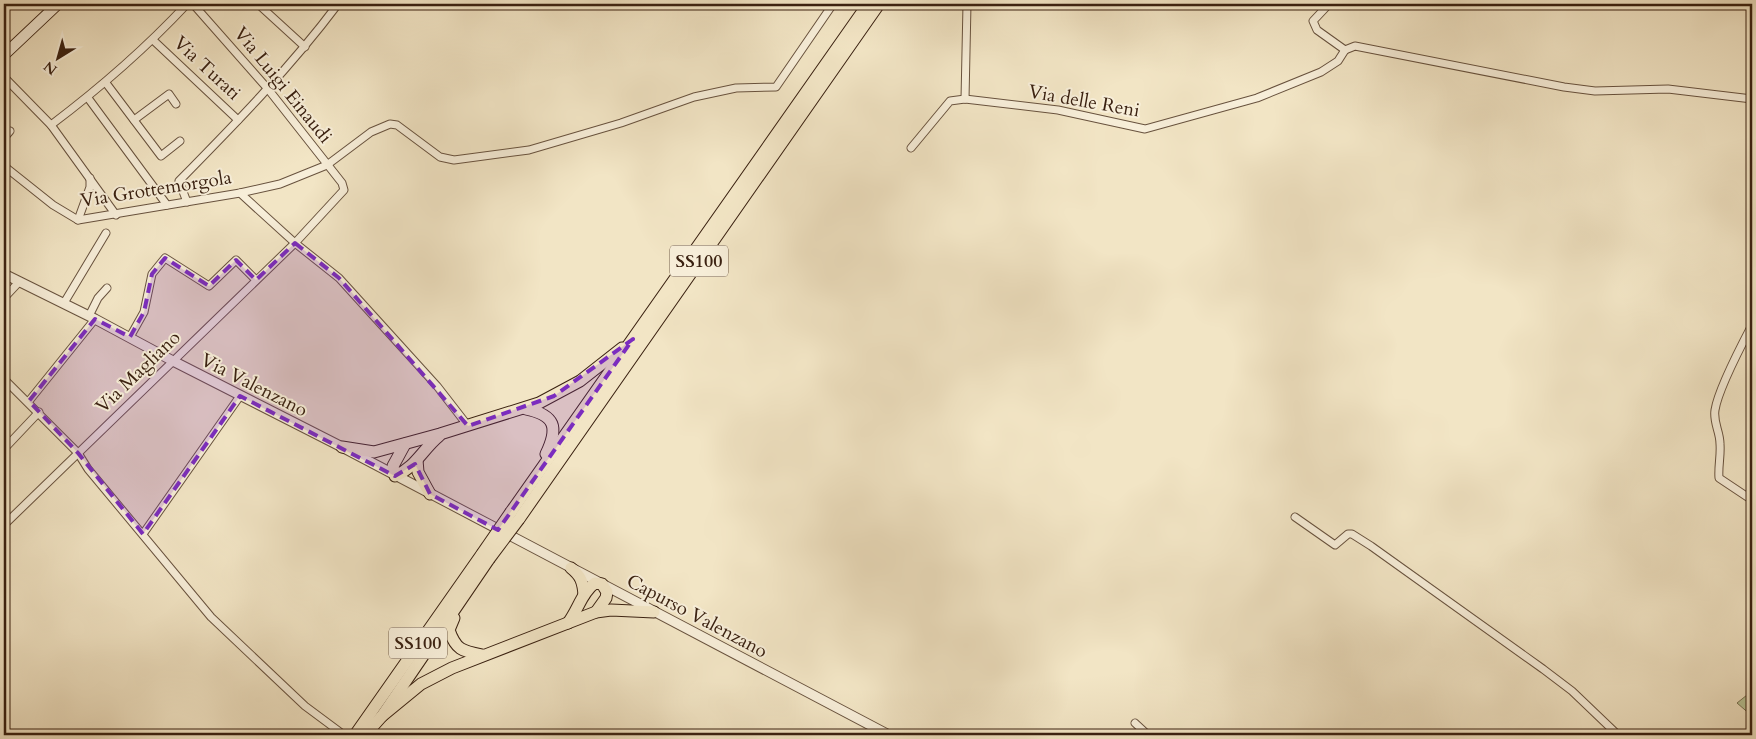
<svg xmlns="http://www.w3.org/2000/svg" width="1756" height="739" viewBox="0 0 1756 739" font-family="Cardo,serif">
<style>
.green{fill:#b8c596;stroke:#797354}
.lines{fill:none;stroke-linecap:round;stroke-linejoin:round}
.minor-casing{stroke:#68523e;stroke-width:9}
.tertiary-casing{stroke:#68523e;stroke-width:11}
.secondary-casing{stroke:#3a2111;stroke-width:12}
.trunk-casing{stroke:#3a2111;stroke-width:13}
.minor{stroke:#f7eed9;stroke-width:7}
.tertiary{stroke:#f7eed9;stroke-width:9}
.secondary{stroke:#f7eed9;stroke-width:10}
.trunk{stroke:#f2e5c5;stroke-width:11}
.trunk-bridge-casing{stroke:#3a2111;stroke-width:13;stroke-linecap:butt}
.trunk-bridge{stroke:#f2e5c5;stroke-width:11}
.marked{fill:#7b2cbf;fill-opacity:0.2;stroke:#7b2cbf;stroke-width:4;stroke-dasharray:10 6;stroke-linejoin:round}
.labels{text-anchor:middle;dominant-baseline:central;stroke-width:4;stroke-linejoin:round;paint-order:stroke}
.shield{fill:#f7eed9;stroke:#735e4d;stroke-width:1}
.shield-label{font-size:18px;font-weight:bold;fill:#3a2111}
.street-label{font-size:19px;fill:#3a2111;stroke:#f7eed9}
</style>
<rect width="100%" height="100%" fill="#f2e5c5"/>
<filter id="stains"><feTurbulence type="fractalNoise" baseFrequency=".004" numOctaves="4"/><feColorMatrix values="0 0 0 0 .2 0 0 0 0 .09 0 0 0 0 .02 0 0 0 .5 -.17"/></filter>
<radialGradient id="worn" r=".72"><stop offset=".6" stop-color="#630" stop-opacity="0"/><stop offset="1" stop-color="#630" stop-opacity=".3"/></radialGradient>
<!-- green -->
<path class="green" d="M1752 691V716L1737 703Z"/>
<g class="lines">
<!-- minor casing -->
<g class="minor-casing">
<g id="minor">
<path d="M258 4 305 47"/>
<path d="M1329 4 1313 21 1317 30 1345 50 1355 46 1564 87 1595 91 1668 89 1752 99"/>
<path d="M153 40 238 120"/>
<path d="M4 77 51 125C100 88 145 49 187 4"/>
<path d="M106 83 161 156 180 141"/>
<path d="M88 98 167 205"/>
<path d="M965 99 967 4"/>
<path d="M134 120 169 94 176 104"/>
<path d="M51 125 116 215"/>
<path d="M4 138 10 131"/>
<path d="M911 148 950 101 965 99 1058 110 1145 129 1257 98 1321 72 1338 61 1345 50"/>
<path d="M4 166 53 205 78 220 240 193 280 184 327 165 371 132 390 124 397 125 440 157 454 160 529 150 621 123 694 97 736 88 776 87 833 4"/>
<path d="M240 193 295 243 339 278 437 386 468 426"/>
<path d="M187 202 179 181C235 124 290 68 338 4"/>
<path d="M78 220 90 187V178"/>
<path d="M4 298 19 282"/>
<path d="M64 303 106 233"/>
<path d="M89 316 98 298 107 288"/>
<path d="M1752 325C1742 344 1718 390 1715 410 1713 423 1720 431 1720 444 1721 456 1718 466 1719 478L1752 500"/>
<path d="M130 337 144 312 152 274 165 258 209 286 236 260 256 280"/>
<path d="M4 379 78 453 88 469 211 617 305 706 344 735"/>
<path d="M29 401 95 319"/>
<path d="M4 449 39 412"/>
<path d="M1295 517 1335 545 1348 534H1352L1371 546 1543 669 1572 691 1618 735"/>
<path d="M4 525 295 243 344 190 342 183 268 89 193 4"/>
<path d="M143 534 240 396"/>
<path d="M1135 723 1148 735"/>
</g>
</g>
<!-- tertiary casing -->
<g class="tertiary-casing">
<path id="tertiary" d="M4 274 95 319 173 361 342 447 889 735"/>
</g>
<!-- secondary casing -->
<g class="secondary-casing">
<path id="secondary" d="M4 55 58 4"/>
</g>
<!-- trunk casing -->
<g class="trunk-casing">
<g id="trunk">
<path d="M526 409C555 415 559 427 546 454"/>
<path d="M405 444 393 466 395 476C415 468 423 449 439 436"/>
<path d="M342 447 374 452 440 434 539 403 580 381 622 348"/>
<path d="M417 460 418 472 430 494"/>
<path d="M511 512 868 4"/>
<path d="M519 519 879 4"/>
<path d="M571 568C581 576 583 582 584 595"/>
<path d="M454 618 449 630C456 650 462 651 482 655"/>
<path d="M568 623C578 610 582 592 595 583L602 584 607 592 606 598 596 612"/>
<path d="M382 716 421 684 452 668 596 612 611 610 654 612"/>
<path d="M355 735 482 554"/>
<path d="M365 735 382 716 489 559"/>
</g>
</g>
<!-- minor -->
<use href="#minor" class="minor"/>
<!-- tertiary -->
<use href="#tertiary" class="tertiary"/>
<!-- secondary -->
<use href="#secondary" class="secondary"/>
<!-- trunk -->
<use href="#trunk" class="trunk"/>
<!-- trunk-bridge casing -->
<g class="trunk-bridge-casing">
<g id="trunk-bridge">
<path d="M482 554 511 512"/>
<path d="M489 559 519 519"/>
</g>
</g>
<!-- trunk-bridge -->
<use href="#trunk-bridge" class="trunk-bridge"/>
</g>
<!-- marked area -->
<path class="marked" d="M295 243 339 278 468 426 554 396 633 339 498 530 430 494 415 464 395 476 240 396 143 534 78 453 29 401 95 319 130 337 144 312 152 274 165 258 209 286 236 260 256 280Z"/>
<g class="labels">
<!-- shield labels -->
<g class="shield">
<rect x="670" y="245.5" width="58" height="31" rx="4"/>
<rect x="389" y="627.5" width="58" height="31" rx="4"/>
</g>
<g class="shield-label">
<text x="699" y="261">SS100</text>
<text x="418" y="643">SS100</text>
</g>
<!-- street labels -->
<g class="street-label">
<text transform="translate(207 68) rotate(43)">Via Turati</text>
<text transform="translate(283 85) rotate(51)">Via Luigi Einaudi</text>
<text transform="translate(1084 101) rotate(10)">Via delle Reni</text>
<text transform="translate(156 189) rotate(-9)">Via Grottemorgola</text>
<text transform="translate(138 372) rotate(-44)">Via Magliano</text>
<text transform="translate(254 385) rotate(27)">Via Valenzano</text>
<text transform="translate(697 616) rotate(28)">Capurso Valenzano</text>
</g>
</g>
<!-- margin -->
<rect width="1756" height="739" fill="none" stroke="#f2e5c5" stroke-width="20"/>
<rect x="5" y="5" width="1746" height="729" fill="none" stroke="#3a2111" stroke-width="2.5"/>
<rect x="10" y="10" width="1736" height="719" fill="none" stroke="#3a2111"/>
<!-- north arrow -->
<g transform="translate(58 58) rotate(217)" stroke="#f7eed9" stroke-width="4" paint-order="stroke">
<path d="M0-4L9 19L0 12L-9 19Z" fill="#3a2111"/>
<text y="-8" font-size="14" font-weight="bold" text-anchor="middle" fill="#3a2111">N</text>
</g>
<rect width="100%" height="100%" filter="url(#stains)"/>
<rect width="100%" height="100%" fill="url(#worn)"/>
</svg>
